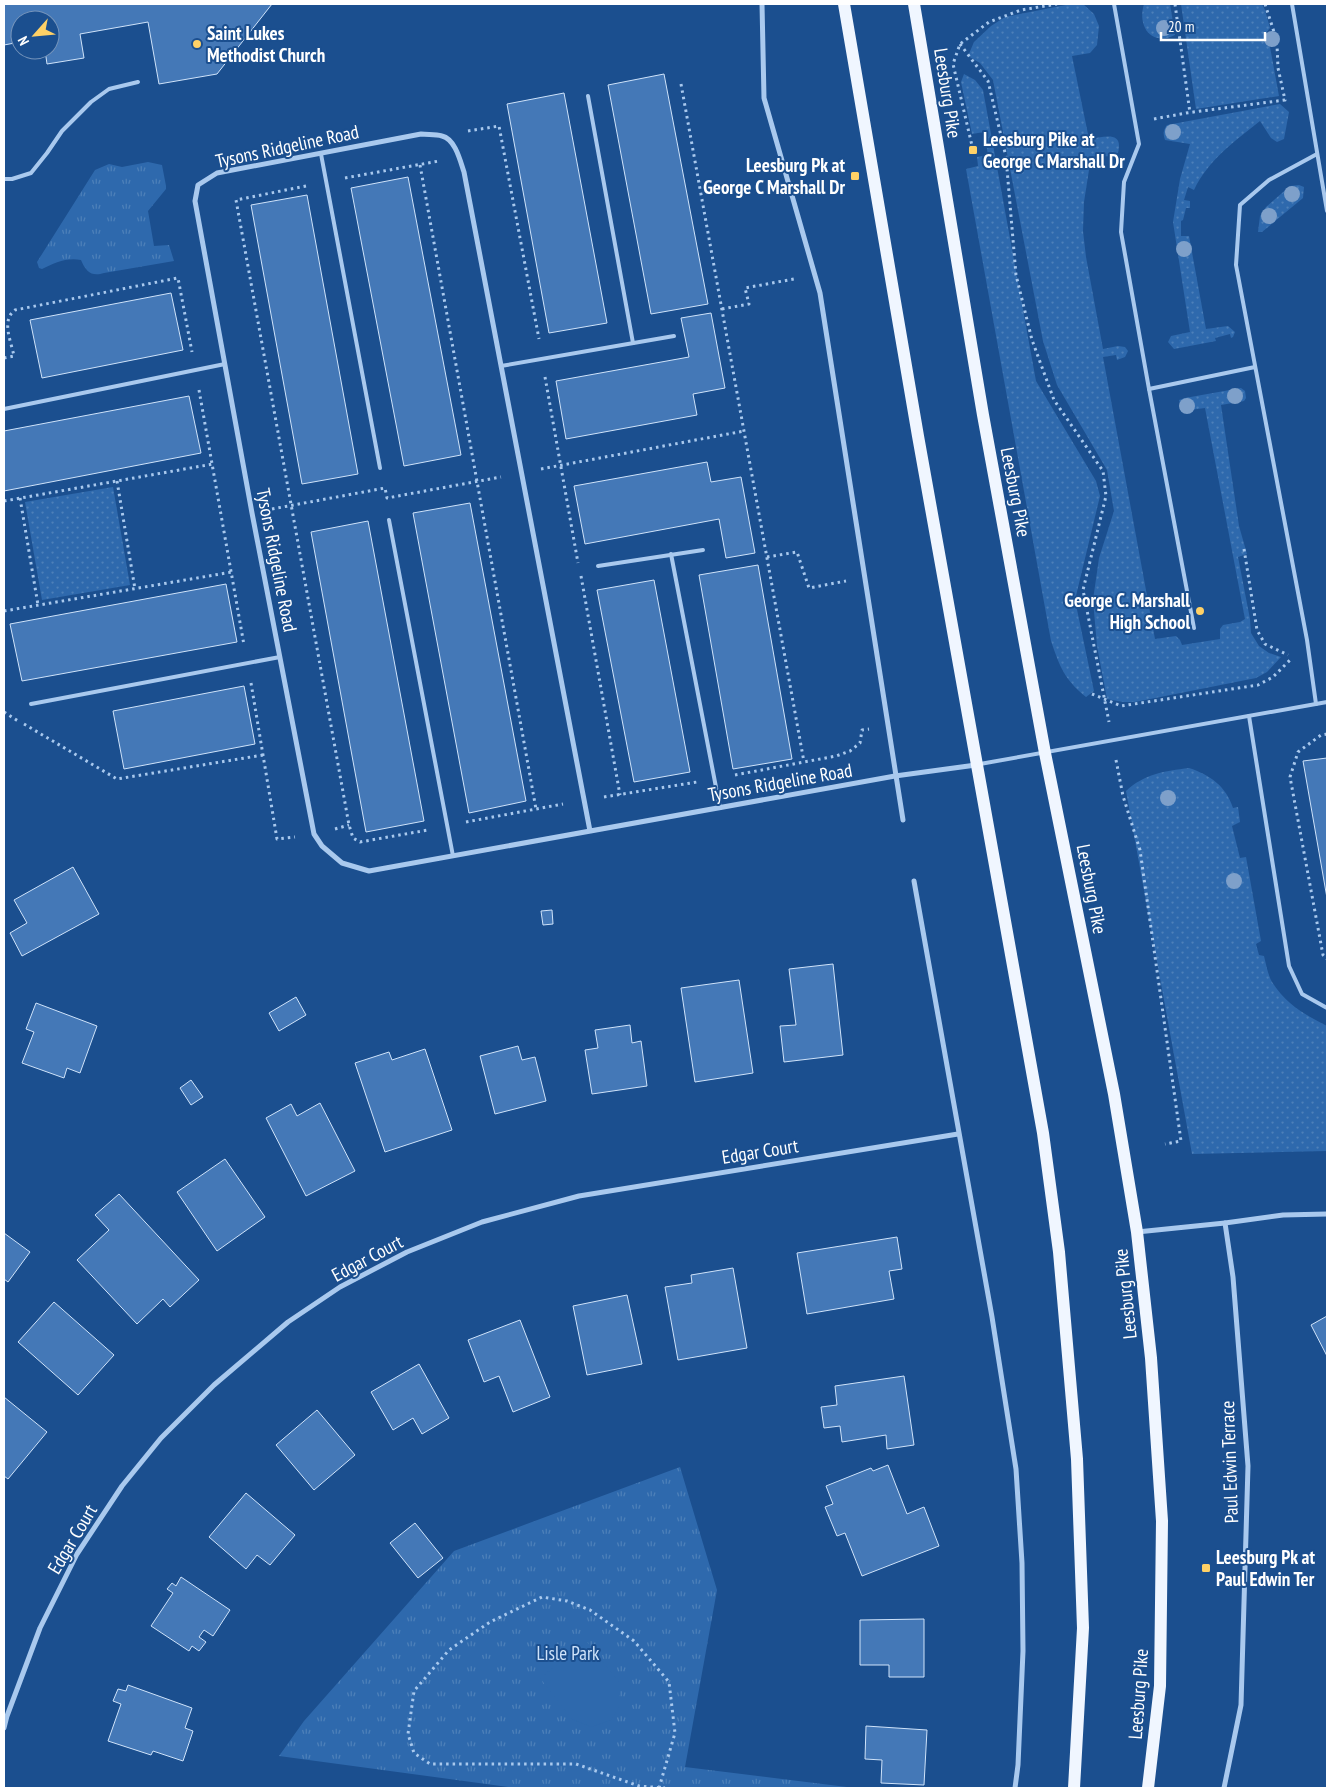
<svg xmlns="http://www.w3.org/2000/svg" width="1331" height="1792" viewBox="0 0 1331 1792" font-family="'PT Sans Narrow',sans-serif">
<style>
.grass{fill:url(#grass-dots)}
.park{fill:url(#park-tufts)}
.garden{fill:#2e69ad}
.building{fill:#4478b7;stroke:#cfe3fa}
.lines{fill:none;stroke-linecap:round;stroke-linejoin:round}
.path{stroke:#a9c9ee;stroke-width:3;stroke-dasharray:2.5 4;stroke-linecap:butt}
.lane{stroke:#a9c9ee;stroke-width:4}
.street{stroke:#a9c9ee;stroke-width:5}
.primary{stroke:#f0f6ff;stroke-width:12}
.tree{fill:#7ea0ca}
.poi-dot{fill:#ffd166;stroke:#1b4f8f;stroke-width:2}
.labels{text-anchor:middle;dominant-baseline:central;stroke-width:4;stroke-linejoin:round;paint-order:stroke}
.poi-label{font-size:19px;font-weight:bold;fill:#fff;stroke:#1b4f8f;text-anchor:start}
.street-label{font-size:19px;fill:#fff;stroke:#1b4f8f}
.park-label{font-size:19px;fill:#cfe3fa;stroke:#1b4f8f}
</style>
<defs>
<pattern id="grass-dots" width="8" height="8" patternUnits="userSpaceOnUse" patternTransform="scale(1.25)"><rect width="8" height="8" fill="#2e69ad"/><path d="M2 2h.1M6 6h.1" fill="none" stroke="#4d80b9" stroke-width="1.8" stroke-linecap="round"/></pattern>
<pattern id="park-tufts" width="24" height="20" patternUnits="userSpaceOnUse" patternTransform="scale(1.25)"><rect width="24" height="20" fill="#2e69ad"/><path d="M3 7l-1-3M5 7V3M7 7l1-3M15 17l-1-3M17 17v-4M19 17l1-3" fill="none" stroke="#4d80b9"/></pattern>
</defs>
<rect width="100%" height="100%" fill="#1b4f8f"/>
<!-- grass -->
<g class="grass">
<path d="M1071 4H1083L1094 14 1099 26 1097 45 1090 53 1072 56 1089 139C1102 138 1124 129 1118 153L1113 156 1091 157 1084 202 1083 231 1086 257 1103 349 1118 346 1125 347 1128 351 1125 357 1117 360 1116 355 1103 357 1155 639 1176 636 1180 640 1182 645 1220 639V629L1223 625 1240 622 1245 619 1205 408 1182 411 1179 400 1185 398 1241 388 1245 391 1246 398 1244 401 1221 405 1239 526 1247 554 1238 557 1250 619 1251 633 1259 646 1269 653 1281 657 1267 672 1256 678 1135 702H1123L1107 699 1097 646 1093 600 1099 558 1114 511 1107 470 1057 385 1043 341 993 80 980 63 968 56 974 42 991 26 1005 17Z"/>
<path d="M1144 4H1170L1175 35C1151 47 1137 26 1144 4Z"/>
<path d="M1181 4H1262L1265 10 1270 28 1265 34 1267 45 1270 47 1279 96 1196 109Z"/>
<path d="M964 74 975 80 983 90 1036 381 1096 481 1100 496 1075 600 1094 691 1086 697C1064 679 1060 667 1051 641L966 169 978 166 977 157 988 155 984 132 972 134 961 82Z"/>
<path d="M1280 104 1289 112 1284 139 1277 142 1271 138 1260 121C1235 141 1208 160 1194 190L1188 187 1184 200 1190 201V208H1186L1183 220 1181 221V236H1189L1206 329 1228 326 1235 332 1233 337 1231 338 1230 334 1215 338 1216 341 1174 349 1168 342 1171 336 1190 332 1173 222 1180 179 1190 144 1165 140C1163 135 1163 130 1167 125Z"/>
<path d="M1299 185 1304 187 1303 198 1262 232H1258L1260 216 1266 207 1290 186Z"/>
<path d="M113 487 130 585 42 600 25 502Z"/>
<path d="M1189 768C1210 775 1226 786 1233 808L1238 807 1240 822 1232 826 1240 858 1246 857 1261 941 1256 944 1259 955 1264 956C1266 964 1268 975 1272 982 1286 1004 1305 1015 1327 1026V1151L1192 1154 1126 791C1144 774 1165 771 1189 768Z"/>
</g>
<!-- park -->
<g class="park">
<path d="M148 162 162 165 166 186V189L148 211 154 246 169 245 174 261 104 273C92 277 86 272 81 260 67 257 54 263 42 269L39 268 37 262 95 170 109 164 122 167Z"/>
<path d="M680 1467 717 1590 685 1767 855 1788H516L279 1756 304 1721 454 1551Z"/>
</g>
<!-- garden -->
<path class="garden" d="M587 1642 619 1682V1707L611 1720 591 1727 572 1719 540 1678Z"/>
<!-- building -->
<g class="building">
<path d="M4 4H272L217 74 159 84 148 22 80 34 84 58 47 64 45 50H50V20H20V42L4 45Z"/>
<path d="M664 74 708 304 651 314 608 85Z"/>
<path d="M564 93 607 323 549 333 507 104Z"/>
<path d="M408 177 461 455 404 466 351 188Z"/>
<path d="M307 195 358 474 302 484 251 205Z"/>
<path d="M171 293 183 350 42 378 30 320Z"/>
<path d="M711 313 725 388 693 394 697 415 566 439 556 381 689 357 681 318Z"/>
<path d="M189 396 201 453 4 491V431Z"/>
<path d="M707 462 711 482 741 477 755 553 726 558 719 519 585 544 574 486Z"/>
<path d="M470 503 526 801 469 813 413 513Z"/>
<path d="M368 521 424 821 366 832 311 532Z"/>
<path d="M758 565 792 759 733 769 699 575Z"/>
<path d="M654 580 690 772 634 782 597 590Z"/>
<path d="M226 584 237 642 22 681 10 624Z"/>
<path d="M244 686 255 744 124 769 113 711Z"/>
<path d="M1327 758V898L1303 761Z"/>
<path d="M73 867 99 914 22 956 10 933 27 923 14 900Z"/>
<path d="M552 910 553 924 543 925 541 911Z"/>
<path d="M833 964 843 1055 784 1062 780 1026 796 1025 789 969Z"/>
<path d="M739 980 753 1073 695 1082 681 988Z"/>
<path d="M296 997 306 1015 279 1031 269 1013Z"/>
<path d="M36 1003 97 1026 80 1073 67 1068 64 1078 22 1063 34 1032 26 1029Z"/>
<path d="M630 1025 632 1043 641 1041 647 1086 592 1094 585 1050 598 1048 595 1030Z"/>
<path d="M518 1046 522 1060 535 1057 546 1101 495 1114 480 1056Z"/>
<path d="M425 1049 452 1130 385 1152 355 1063 389 1052 392 1060Z"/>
<path d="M191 1080 203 1097 191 1105 180 1088Z"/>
<path d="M320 1103 355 1171 306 1196 266 1118 291 1104 297 1116Z"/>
<path d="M225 1159 265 1217 217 1251 177 1192Z"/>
<path d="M119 1194 199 1280 170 1307 163 1299 137 1324 77 1260 109 1230 95 1215Z"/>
<path d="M4 1233 30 1252 8 1282 4 1279Z"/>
<path d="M897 1237 902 1269 889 1271 894 1299 807 1314 797 1253Z"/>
<path d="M733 1268 747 1348 678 1360 665 1287 692 1283 691 1275Z"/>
<path d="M627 1295 642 1364 587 1375 573 1306Z"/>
<path d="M54 1302 114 1355 78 1395 18 1342Z"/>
<path d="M1327 1316V1356L1311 1325Z"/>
<path d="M520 1320 550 1397 513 1412 499 1376 484 1382 468 1340Z"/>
<path d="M419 1364 449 1418 422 1434 413 1418 393 1430 371 1392Z"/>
<path d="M904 1376 914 1445 887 1449 886 1435 842 1442 840 1426 824 1428 821 1407 837 1405 835 1386Z"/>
<path d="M4 1397 47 1432 8 1479 4 1476Z"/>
<path d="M317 1410 355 1455 314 1490 276 1445Z"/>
<path d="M888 1465 907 1514 924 1507 939 1546 862 1576 845 1533 837 1536 825 1507 833 1504 826 1486 871 1468 873 1471Z"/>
<path d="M246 1493 295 1535 270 1565 257 1555 246 1569 209 1537Z"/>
<path d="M415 1523 443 1558 418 1578 390 1543Z"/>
<path d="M181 1577 230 1610 213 1636 204 1630 199 1637 206 1642 199 1651 192 1646 189 1651 151 1626 173 1593 167 1589 172 1583 176 1586Z"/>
<path d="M924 1619V1677H889V1665H860V1620Z"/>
<path d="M128 1685 192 1708 185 1728 193 1731 183 1761 153 1751 151 1755 108 1741 121 1704 113 1701 118 1689 126 1691Z"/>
<path d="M866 1726 927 1730 924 1785 881 1783 882 1760 865 1759Z"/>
</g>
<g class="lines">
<!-- path -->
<g class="path">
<path d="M1175 4 1190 113"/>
<path d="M1265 4 1274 32"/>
<path d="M960 44 988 81 1006 157 1016 275 1032 340 1054 400 1103 471 1106 496 1083 590 1109 722"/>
<path d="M681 84 804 762"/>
<path d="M1154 119 1186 113 1285 100 1278 68 1277 45"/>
<path d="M468 131 499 126 539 339"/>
<path d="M973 150 953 64 960 44 989 22 1021 10 1057 4"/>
<path d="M420 165 536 809"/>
<path d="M345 178 439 161"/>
<path d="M306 186 236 200 349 825 353 838 360 842 428 830"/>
<path d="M722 309 749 304 745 288 794 279"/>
<path d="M4 358 14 356C11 341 1 320 15 310L178 278 192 352"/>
<path d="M545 377 578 563"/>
<path d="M199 390 244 645"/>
<path d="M541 469 744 431"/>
<path d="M117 481 135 589"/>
<path d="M20 498 38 605"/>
<path d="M4 501 213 464"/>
<path d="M272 509 385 488 387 498 501 477"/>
<path d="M1244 549 1257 630 1265 644 1288 655"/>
<path d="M767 557 797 552 809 588 846 581"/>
<path d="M581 576 620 795"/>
<path d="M4 611 232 572"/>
<path d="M251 683 277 839 295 837"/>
<path d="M1092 694 1121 706 1258 685 1273 677 1290 660"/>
<path d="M4 712 18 721"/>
<path d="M24 724 117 779 263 755"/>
<path d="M1327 734 1321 735 1298 752 1290 777 1323 955 1327 959"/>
<path d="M1116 760 1123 796 1140 850 1181 1141 1165 1144"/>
<path d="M735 775 836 756 850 751 860 743 862 730 869 729"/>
<path d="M604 797 697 782"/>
<path d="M466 822 563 804"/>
<path d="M335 829 349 825"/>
<path d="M659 1788 675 1733 669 1682 634 1641 590 1610 567 1601 542 1597 490 1622 449 1650 414 1691 408 1734 414 1753 430 1764H576L639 1786 665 1788"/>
</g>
<!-- lane -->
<g class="lane">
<path d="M1114 4 1139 144 1124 182 1121 232 1149 389 1194 628"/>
<path d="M1292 4 1327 211"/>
<path d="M588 96 633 343"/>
<path d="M321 154 380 468"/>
<path d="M4 179H12L31 173 47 153 62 131 91 102 109 89 138 82"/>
<path d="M501 366 674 336"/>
<path d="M1149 389 1255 367"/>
<path d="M4 409 225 364"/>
<path d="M389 520 453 856"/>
<path d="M671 554 720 808"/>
<path d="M598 566 703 550"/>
<path d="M31 704 280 657"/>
<path d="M1316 704 1307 640 1236 265 1240 205 1269 180 1317 154"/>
<path d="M1249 716 1289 966 1302 994 1327 1008"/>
<path d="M980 764 1327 702"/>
</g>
<!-- street -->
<g class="street">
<path d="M762 4 764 98 820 293 903 820"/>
<path d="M590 831 464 172C460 160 455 139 442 136 435 134 428 135 421 134L217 173 198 185 195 201 252 513 314 834 322 846 342 863 369 871 895 776 976 765"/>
<path d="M914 881 992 1317 1016 1469 1022 1563 1023 1651 1018 1765 1015 1788"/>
<path d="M1137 1232 1225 1223"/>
<path d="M4 1728 7 1716 40 1628 77 1554 122 1486 161 1438 214 1385 288 1322 340 1287 407 1252 482 1222 579 1196 958 1134"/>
<path d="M1224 1788 1241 1705 1248 1466 1233 1277 1225 1223 1283 1215 1327 1214"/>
</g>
<!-- primary -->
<g class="primary">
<path d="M844 4 918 436 1043 1133 1059 1252 1077 1459 1083 1628 1074 1788"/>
<path d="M914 4 983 415 1045 753 1114 1094 1137 1232 1151 1358 1162 1521 1160 1686 1148 1788"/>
</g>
</g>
<!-- trees -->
<g class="tree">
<circle cx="1164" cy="28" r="8"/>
<circle cx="1272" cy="39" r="8"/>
<circle cx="1173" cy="132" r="8"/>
<circle cx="1292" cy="194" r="8"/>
<circle cx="1269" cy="216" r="8"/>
<circle cx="1184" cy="249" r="8"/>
<circle cx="1235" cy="396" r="8"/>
<circle cx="1187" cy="406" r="8"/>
<circle cx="1168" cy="798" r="8"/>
<circle cx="1234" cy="881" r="8"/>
</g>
<!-- markers -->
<g class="poi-dot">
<circle cx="197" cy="44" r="5"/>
<rect x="968" y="145" width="10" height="10" rx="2.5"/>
<rect x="850" y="171" width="10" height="10" rx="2.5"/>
<circle cx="1200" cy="611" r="5"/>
<rect x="1201" y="1563" width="10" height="10" rx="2.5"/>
</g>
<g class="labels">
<!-- poi labels -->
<g class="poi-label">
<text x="207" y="33">Saint Lukes<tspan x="207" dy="22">Methodist Church</tspan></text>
<text x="983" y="139">Leesburg Pike at<tspan x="983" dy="22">George C Marshall Dr</tspan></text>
<text x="845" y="165" text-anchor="end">Leesburg Pk at<tspan x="845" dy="22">George C Marshall Dr</tspan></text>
<text x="1190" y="600" text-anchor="end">George C. Marshall<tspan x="1190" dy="22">High School</tspan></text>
<text x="1216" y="1557">Leesburg Pk at<tspan x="1216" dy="22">Paul Edwin Ter</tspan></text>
</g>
<!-- street labels -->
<g class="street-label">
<text transform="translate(948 93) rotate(81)">Leesburg Pike</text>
<text transform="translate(287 146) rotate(-12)">Tysons Ridgeline Road</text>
<text transform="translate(1016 492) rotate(79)">Leesburg Pike</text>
<text transform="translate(277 560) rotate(79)">Tysons Ridgeline Road</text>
<text transform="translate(780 782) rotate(-10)">Tysons Ridgeline Road</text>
<text transform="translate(1092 889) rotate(79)">Leesburg Pike</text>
<text transform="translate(760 1151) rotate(-9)">Edgar Court</text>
<text transform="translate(367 1258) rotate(-28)">Edgar Court</text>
<text transform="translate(1125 1294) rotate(-96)">Leesburg Pike</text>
<text transform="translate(1229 1462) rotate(-92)">Paul Edwin Terrace</text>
<text transform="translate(72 1539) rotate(-59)">Edgar Court</text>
<text transform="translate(1138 1694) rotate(-86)">Leesburg Pike</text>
</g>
<!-- park labels -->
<g class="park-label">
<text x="568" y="1653">Lisle Park</text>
</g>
</g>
<!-- border -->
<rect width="1331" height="1792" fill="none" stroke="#ffffff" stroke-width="10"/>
<!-- north arrow -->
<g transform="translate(35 35) rotate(243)"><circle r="24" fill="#1b4f8f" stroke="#7695bc"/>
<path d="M0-4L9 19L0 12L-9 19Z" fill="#ffd166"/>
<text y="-8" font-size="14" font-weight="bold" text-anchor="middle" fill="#ffffff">N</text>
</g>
<!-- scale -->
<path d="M1161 32v8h104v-8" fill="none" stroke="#ffffff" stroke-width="2.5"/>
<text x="1168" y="32" font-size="15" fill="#ffffff" stroke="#1b4f8f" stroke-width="4" paint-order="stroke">20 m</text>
</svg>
